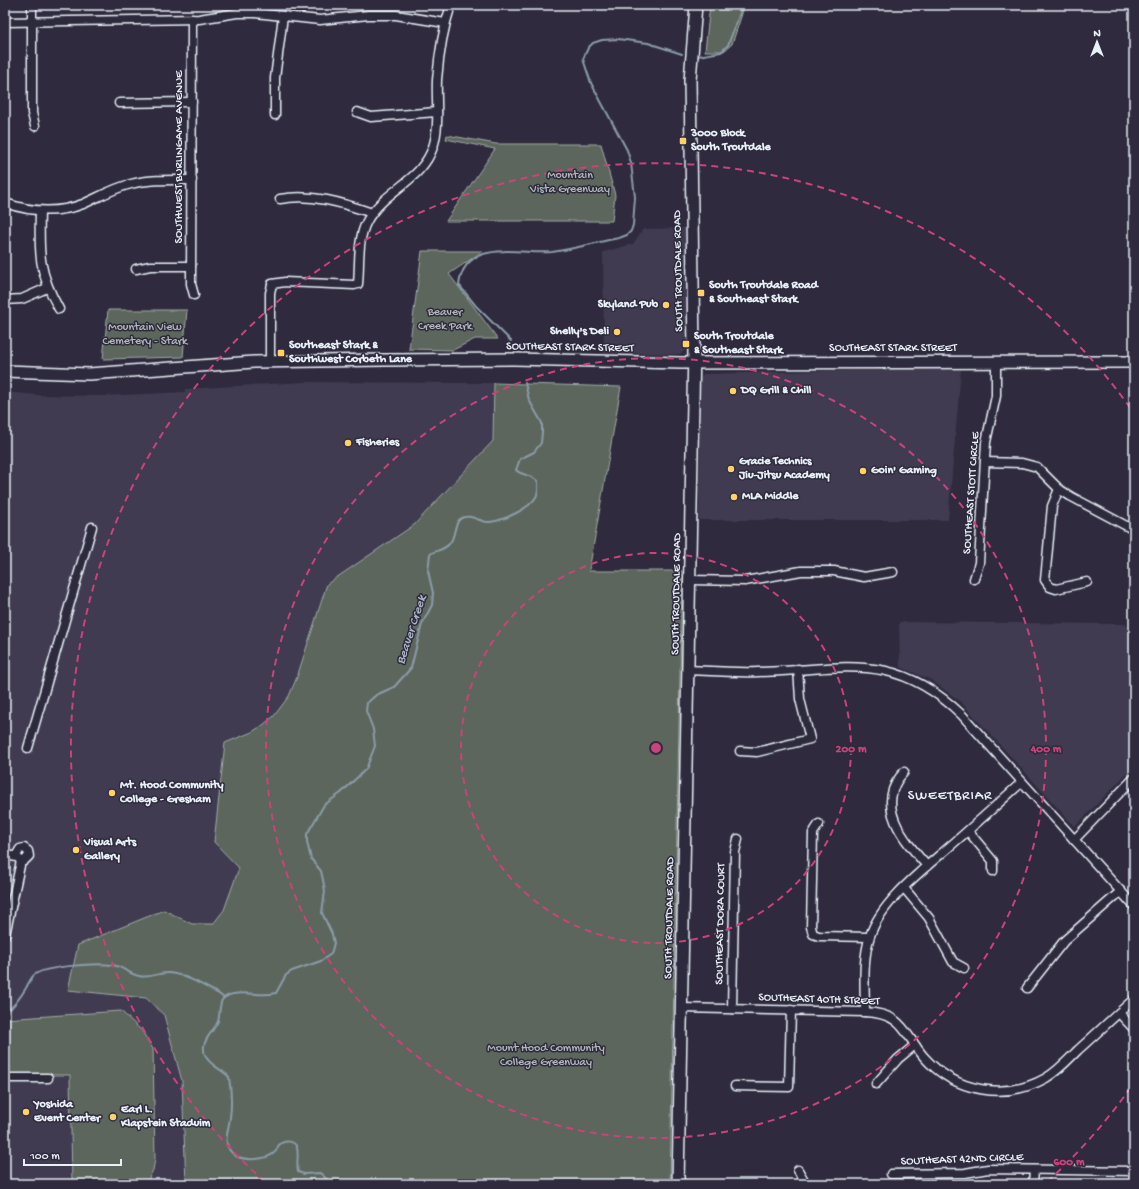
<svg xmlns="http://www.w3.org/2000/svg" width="1139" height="1189" viewBox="0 0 1139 1189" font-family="'Gochi Hand',sans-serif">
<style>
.built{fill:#403b51}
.green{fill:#5c665b;stroke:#a2acaa}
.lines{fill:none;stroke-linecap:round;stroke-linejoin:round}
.stream{stroke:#8b9cab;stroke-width:2}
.street-casing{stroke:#e8f1f8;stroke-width:11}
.secondary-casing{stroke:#e8f1f8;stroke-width:14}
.street{stroke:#2f2a3d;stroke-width:8}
.secondary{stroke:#2f2a3d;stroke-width:11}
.ring{fill:none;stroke:#ca437a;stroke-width:2;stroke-dasharray:7 5}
.poi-dot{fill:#ffd166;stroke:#2f2a3d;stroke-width:1.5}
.labels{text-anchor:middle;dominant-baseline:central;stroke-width:3;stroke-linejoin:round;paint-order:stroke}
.poi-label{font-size:12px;font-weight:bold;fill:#e8f1f8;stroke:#2f2a3d;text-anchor:start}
.street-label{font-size:12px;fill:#e8f1f8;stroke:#2f2a3d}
.park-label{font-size:12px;fill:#b0b9b9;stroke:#2f2a3d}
.water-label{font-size:13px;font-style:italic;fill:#aab8c5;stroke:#2f2a3d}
.quarter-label{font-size:14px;letter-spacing:1px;fill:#e8f1f8;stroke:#2f2a3d}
.centre{fill:#ca437a;stroke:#2f2a3d;stroke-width:2}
.ring-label{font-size:12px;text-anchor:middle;font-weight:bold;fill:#ca437a;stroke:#2f2a3d;stroke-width:3;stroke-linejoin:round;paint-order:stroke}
</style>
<rect width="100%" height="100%" fill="#2f2a3d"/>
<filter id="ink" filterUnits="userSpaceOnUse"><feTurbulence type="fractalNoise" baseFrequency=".025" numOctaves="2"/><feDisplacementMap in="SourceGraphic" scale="8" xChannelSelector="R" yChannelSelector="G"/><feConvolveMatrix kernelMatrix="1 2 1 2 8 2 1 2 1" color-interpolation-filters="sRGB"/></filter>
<g filter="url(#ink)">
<!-- built -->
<g class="built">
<path d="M685 228 686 350 679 354 604 353 603 252 633 244 643 229Z"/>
<path d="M930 368 961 370 948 520H699L700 379 703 374Z"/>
<path d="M303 382 494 383 493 441 414 525 327 584 297 677 289 696 274 716 263 725 252 732 225 743 214 842 240 868 224 910 213 924H192L164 910 69 990 146 998 164 1014 182 1081 186 1184H5V392L37 395 103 396 185 392V389Z"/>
<path d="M899 622 1125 624 1134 633V766L1075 827 960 701 931 680 900 667Z"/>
</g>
<!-- green -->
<g class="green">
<path d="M710 5H745L732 44 724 51H705Z"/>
<path d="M447 135 496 144H601L615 195 612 221H446L495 149 446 139Z"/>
<path d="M422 251H483L449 274 498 339H475L453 350 409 349Z"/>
<path d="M108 310H187L183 357 103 359Z"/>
<path d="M494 383 621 387 589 571H682L670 1184H186L182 1081 164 1015 146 998 68 990 78 945 164 910 192 924H213L224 910 239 868 214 842 225 743 252 732 263 725 274 716 289 696 297 677 327 584 414 525 493 441Z"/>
<path d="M121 1011 142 1031 153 1049 155 1159 153 1170 146 1184H72L70 1075H5V1019Z"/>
</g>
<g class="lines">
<!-- stream -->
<g class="stream">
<path d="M698 56 721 52 728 45 743 5"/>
<path d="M511 341 476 306 459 285C465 237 520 255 552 252 575 249 597 242 619 238L627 235 631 231 633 225 635 197 631 163 627 150 591 83 583 59 588 48 593 43 602 40 618 39 648 43 682 54"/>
<path d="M5 1014C14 1006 20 998 26 988 28 984 31 978 34 975 45 966 97 963 112 965 122 966 129 974 139 976 150 979 158 972 169 973 187 975 204 986 219 994L224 998"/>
<path d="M332 1184 320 1173 304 1174 298 1172C296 1164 299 1155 297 1148 295 1140 284 1140 279 1145 277 1147 277 1151 274 1153 266 1160 246 1161 236 1156 220 1146 229 1131 230 1117 232 1104 231 1090 229 1077 223 1070 211 1066 206 1057 198 1042 214 1032 218 1021 220 1015 219 1006 222 1000 224 997 229 995 233 994 247 991 262 997 276 993L286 975 292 971 321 961 331 954 334 943 332 934 322 913 325 891 323 880 321 871 311 859 307 842V834L324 805 341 793 366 769 375 746 373 729 366 711 367 703 376 695 394 687 411 668 422 624 432 605 433 593 428 571 430 554C437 550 444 550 449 544 456 537 453 525 460 519 469 512 481 523 490 522 504 520 529 509 536 497 539 492 538 486 538 482 532 474 522 476 516 470L520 459 534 452 541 443 542 432V423L529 400 525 383"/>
</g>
<!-- street casing -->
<g class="street-casing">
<g id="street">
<path d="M32 5V113L35 126"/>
<path d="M192 19 191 284 194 295"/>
<path d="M5 22 199 19 237 13H255L320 20 368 15H396L445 23"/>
<path d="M119 103 192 102"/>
<path d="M357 112 371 117 437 112"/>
<path d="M275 115V78L283 16"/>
<path d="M280 199C311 193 343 203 372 213"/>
<path d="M5 203C31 212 57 214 83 204 99 197 114 188 131 184 151 179 171 180 192 180"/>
<path d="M40 211C39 252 38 272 59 309"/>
<path d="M136 269 150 266H191"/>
<path d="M5 300 22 299 47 288"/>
<path d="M270 361V293L272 284 285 282 354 285 358 284C360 264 357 239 367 221 383 191 422 181 433 147 440 126 436 102 437 80 439 54 443 29 451 5"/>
<path d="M985 462 1022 463 1037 467 1059 489 1070 496 1134 530"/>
<path d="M1059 489 1052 506 1045 580 1050 587 1056 589 1087 582"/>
<path d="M974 579 979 563 986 442 996 396V362"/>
<path d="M690 580 745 581 801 571H834L864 577 893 572"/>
<path d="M688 670C711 671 735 673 758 672 843 670 893 649 962 715L1134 906"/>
<path d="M28 748 92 527"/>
<path d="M740 751 757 752 810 739 800 699 798 669"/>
<path d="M904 772C873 805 904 840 927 866"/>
<path d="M819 824 813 833 811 927 813 934 819 936 869 937"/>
<path d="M968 831 993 861V871"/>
<path d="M1074 840 1134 778"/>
<path d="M5 855 17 857 21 861H24L29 856 28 851 24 848 20 849 17 854V857"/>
<path d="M904 888 929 918 953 962 964 968"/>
<path d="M5 935 21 861"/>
<path d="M1027 988 1064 941 1121 891"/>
<path d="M681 1008 865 1012C904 1014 903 1032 924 1057 955 1092 1005 1101 1046 1078 1058 1071 1068 1060 1078 1050 1097 1033 1115 1016 1134 999"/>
<path d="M732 1009 735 852 738 839"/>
<path d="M865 1012C865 987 862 960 870 936 881 900 928 866 956 841 979 821 1000 802 1022 782"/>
<path d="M1119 1013 1134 1029"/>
<path d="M5 1078H48"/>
<path d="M876 1084 898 1059 915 1045"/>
<path d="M735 1086 789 1087 791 1010"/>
<path d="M798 1170 806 1184"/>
<path d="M891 1174 965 1173 988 1169 1134 1171"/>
<path d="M1033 1184 1034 1170"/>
</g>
</g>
<!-- secondary casing -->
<g class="secondary-casing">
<g id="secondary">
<path d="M5 371 89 374 254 362 384 360 514 359 681 363 1134 362"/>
<path d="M678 1184 694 349 690 80 696 5"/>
</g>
</g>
<!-- street -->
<use href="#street" class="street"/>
<!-- secondary -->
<use href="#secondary" class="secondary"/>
</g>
</g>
<!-- distance rings -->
<g class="ring">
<circle cx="656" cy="748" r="195"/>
<circle cx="656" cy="748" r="390"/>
<path d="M1131 1087A584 584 0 0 1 1047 1182M265 1182A584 584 0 1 1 1131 409"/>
</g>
<!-- markers -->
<g class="poi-dot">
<rect x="679" y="137" width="8" height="8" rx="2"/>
<rect x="697" y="289" width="8" height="8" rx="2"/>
<circle cx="666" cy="305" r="4"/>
<circle cx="617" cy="332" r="4"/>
<rect x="682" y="340" width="8" height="8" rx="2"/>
<rect x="277" y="349" width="8" height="8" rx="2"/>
<circle cx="733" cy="391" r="4"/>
<circle cx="348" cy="443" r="4"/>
<circle cx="731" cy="469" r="4"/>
<circle cx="863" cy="471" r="4"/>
<circle cx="734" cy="497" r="4"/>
<circle cx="112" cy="793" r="4"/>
<circle cx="76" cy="850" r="4"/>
<circle cx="26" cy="1112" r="4"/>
<circle cx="113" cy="1117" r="4"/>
</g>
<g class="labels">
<!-- poi labels -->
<g class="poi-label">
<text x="691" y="134">3000 Block<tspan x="691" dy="14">South Troutdale</tspan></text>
<text x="709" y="286">South Troutdale Road<tspan x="709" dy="14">&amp; Southeast Stark</tspan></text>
<text x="658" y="305" text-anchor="end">Skyland Pub</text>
<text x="609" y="332" text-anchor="end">Shelly's Deli</text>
<text x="694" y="337">South Troutdale<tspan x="694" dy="14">&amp; Southeast Stark</tspan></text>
<text x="289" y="346">Southeast Stark &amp;<tspan x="289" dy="14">Southwest Corbeth Lane</tspan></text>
<text x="741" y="391">DQ Grill &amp; Chill</text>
<text x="356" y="443">Fisheries</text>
<text x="739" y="462">Gracie Technics<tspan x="739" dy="14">Jiu-Jitsu Academy</tspan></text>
<text x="871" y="471">Goin' Gaming</text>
<text x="742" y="497">MLA Middle</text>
<text x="120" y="786">Mt. Hood Community<tspan x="120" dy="14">College - Gresham</tspan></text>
<text x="84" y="843">Visual Arts<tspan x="84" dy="14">Gallery</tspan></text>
<text x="34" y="1105">Yoshida<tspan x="34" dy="14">Event Center</tspan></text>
<text x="121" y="1110">Earl L.<tspan x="121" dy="14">Klapstein Staduim</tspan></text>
</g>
<!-- street labels -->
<g class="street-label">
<text transform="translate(180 157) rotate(-90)">SOUTHWEST BURLINGAME AVENUE</text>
<text transform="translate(679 271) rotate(-91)">SOUTH TROUTDALE ROAD</text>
<text transform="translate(570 348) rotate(1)">SOUTHEAST STARK STREET</text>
<text x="893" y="349">SOUTHEAST STARK STREET</text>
<text transform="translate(972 493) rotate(-86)">SOUTHEAST STOTT CIRCLE</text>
<text transform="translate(677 594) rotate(-89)">SOUTH TROUTDALE ROAD</text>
<text transform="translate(670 918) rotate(-89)">SOUTH TROUTDALE ROAD</text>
<text transform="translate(721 924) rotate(-89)">SOUTHEAST DORA COURT</text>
<text transform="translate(819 1000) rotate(2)">SOUTHEAST 40TH STREET</text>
<text transform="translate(962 1160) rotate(-2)">SOUTHEAST 42ND CIRCLE</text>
</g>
<!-- park labels -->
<g class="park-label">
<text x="570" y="176">Mountain<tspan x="570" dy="14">Vista Greenway</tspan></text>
<text x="445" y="313">Beaver<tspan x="445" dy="14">Creek Park</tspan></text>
<text x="145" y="328">Mountain View<tspan x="145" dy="14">Cemetery - Stark</tspan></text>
<text x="546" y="1049">Mount Hood Community<tspan x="546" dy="14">College Greenway</tspan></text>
</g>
<!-- water labels -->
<g class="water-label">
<text transform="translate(412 630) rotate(-72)">Beaver Creek</text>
</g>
<!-- quarter labels -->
<g class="quarter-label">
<text x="950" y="796">SWEETBRIAR</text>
</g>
</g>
<circle cx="656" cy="748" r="6" class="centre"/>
<g class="ring-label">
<text x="851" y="752">200 m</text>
<text x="1046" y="752">400 m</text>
<text x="1069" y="1165">600 m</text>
</g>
<!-- margin -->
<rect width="1139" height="1189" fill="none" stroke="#2f2a3d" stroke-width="20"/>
<rect x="10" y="10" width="1119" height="1169" fill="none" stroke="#e8f1f8" stroke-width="1.5" filter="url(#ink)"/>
<!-- north arrow -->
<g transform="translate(1097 42)" stroke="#2f2a3d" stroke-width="3" paint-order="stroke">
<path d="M0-3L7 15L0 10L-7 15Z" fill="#e8f1f8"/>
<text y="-6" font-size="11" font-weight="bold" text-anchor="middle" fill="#e8f1f8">N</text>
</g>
<!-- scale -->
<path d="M24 1159v6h97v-6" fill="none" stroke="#e8f1f8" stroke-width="2"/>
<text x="30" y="1159" font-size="12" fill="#e8f1f8" stroke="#2f2a3d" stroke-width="3" paint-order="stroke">100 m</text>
</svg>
